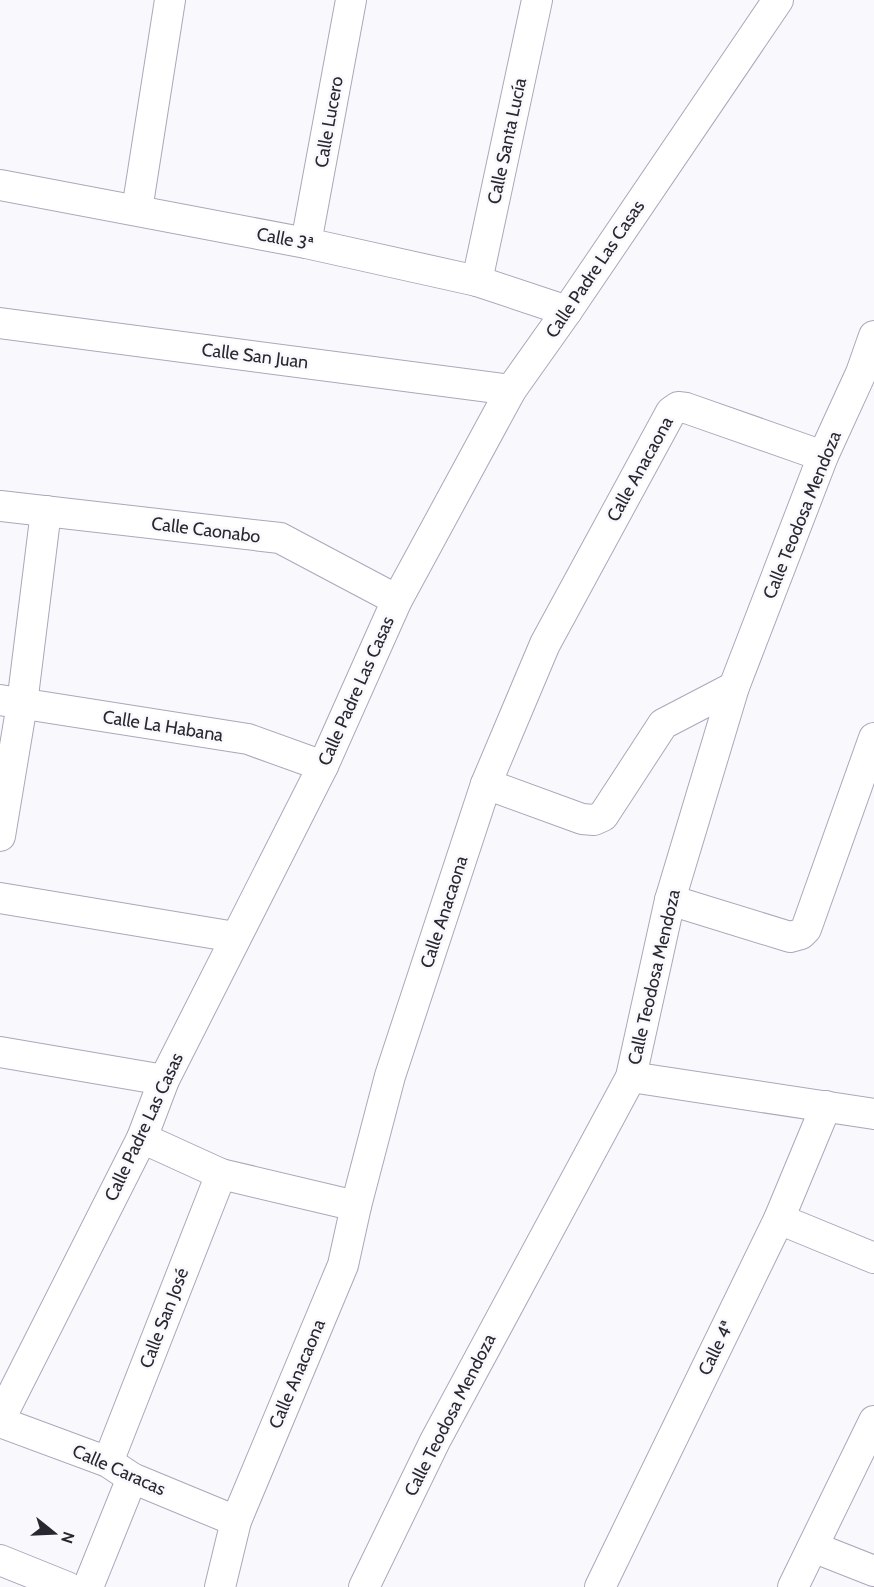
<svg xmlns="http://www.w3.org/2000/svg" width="874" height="1587" viewBox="0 0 874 1587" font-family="Cabin,sans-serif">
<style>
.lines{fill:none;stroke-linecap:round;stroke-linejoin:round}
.street-casing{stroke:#aca7bb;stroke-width:32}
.street{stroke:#fff;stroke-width:30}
.labels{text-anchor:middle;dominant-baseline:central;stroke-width:5;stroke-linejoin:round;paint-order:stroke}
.street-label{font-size:18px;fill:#29272f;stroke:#f9f8fc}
</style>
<rect width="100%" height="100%" fill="#f9f8fc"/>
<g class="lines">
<!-- street casing -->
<g class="street-casing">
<g id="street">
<path d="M0 185 306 243 477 281 567 311"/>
<path d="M137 210 170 0"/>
<path d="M306 243 351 0"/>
<path d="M477 281 537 0"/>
<path d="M0 323 511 390"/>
<path d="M0 506 280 538 397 600"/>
<path d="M0 700 248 739 323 766"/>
<path d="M486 784 582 819 594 820 603 816 663 724 734 687"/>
<path d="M0 836 22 704 46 511"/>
<path d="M0 898 235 937"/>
<path d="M670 900 790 937 801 934 806 929 874 738"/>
<path d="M0 1052 164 1080"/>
<path d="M631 1077 874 1114"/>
<path d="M142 1138 221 1174 356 1206"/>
<path d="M779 1219 874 1258"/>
<path d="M0 1419 142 1138 164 1080 323 766 397 600 511 390 567 311 778 0"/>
<path d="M0 1422 108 1462 132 1478 236 1521"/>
<path d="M108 1462 221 1174"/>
<path d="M813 1547 874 1571"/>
<path d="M0 1560 67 1587"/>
<path d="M88 1587 132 1478"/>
<path d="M220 1587 236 1521 343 1265 356 1206 390 1076 486 784 545 644 671 412 678 407 686 408 823 456"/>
<path d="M364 1587 435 1441 631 1077 670 900 734 687 823 456 861 373 874 336"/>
<path d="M600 1587 779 1219 826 1106"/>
<path d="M793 1587 874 1421"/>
</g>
</g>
<!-- street -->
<use href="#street" class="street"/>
</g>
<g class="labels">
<!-- street labels -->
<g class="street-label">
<text transform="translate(329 122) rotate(-80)">Calle Lucero</text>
<text transform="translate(507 141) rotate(-78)">Calle Santa Lucía</text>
<text transform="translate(285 239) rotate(11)">Calle 3ª</text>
<text transform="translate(595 269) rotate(-56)">Calle Padre Las Casas</text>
<text transform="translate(255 356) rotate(7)">Calle San Juan</text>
<text transform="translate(640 469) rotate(-61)">Calle Anacaona</text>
<text transform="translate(802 515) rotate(-68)">Calle Teodosa Mendoza</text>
<text transform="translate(206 530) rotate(7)">Calle Caonabo</text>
<text transform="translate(356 691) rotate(-66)">Calle Padre Las Casas</text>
<text transform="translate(163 726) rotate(9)">Calle La Habana</text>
<text transform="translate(444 912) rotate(-72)">Calle Anacaona</text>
<text transform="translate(654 977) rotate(-77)">Calle Teodosa Mendoza</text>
<text transform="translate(144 1127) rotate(-65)">Calle Padre Las Casas</text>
<text transform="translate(164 1318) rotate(-69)">Calle San José</text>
<text transform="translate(716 1348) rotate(-64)">Calle 4ª</text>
<text transform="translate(297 1374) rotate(-67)">Calle Anacaona</text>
<text transform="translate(450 1415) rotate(-63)">Calle Teodosa Mendoza</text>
<text transform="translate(119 1470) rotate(24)">Calle Caracas</text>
</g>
</g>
<!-- north arrow -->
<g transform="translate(54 1533) rotate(108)" stroke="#f9f8fc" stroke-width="4.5" paint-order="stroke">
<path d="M0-4.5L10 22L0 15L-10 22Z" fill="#29272f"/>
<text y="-9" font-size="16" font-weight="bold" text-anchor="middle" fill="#29272f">N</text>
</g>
</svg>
